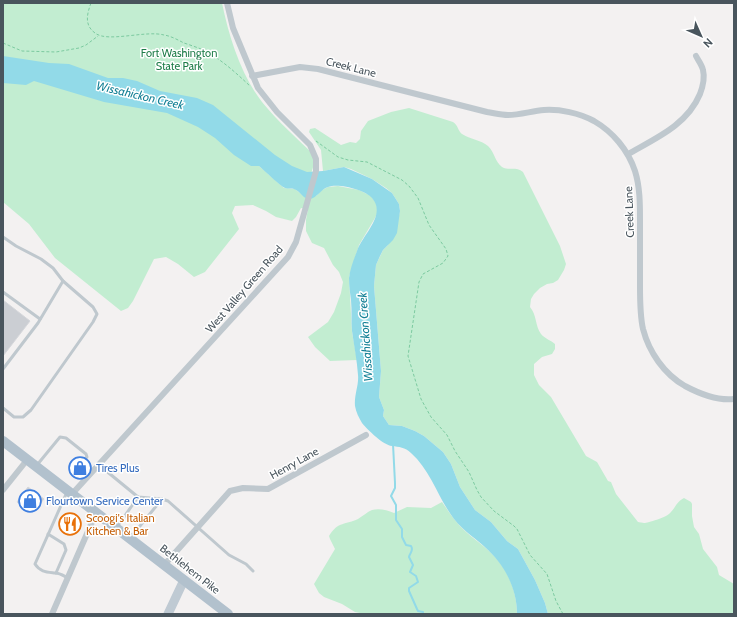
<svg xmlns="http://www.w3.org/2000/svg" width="737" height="617" viewBox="0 0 737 617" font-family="Cabin,sans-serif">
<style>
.green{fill:#c2edd1}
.water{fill:#92dae8}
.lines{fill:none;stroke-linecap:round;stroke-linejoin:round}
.stream{stroke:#92dae8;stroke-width:2}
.building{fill:#cbced3;stroke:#d5d7db}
.path{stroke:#7ccaa0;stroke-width:1;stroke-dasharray:3 2;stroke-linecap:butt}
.lane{stroke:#bfc8ce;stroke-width:3}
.street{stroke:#bfc8ce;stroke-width:6}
.secondary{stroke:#bfcad3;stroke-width:9}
.primary{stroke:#b2c1cd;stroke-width:10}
.labels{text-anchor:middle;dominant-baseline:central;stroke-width:3;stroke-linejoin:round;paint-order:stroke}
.park-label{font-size:11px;fill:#1d7c48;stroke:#fff}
.street-label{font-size:11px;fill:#49555d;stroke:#fff}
.shop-label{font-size:11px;fill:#366cbe;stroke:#fff;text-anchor:start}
.food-label{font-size:11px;fill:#c56008;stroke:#fff;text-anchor:start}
.water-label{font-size:12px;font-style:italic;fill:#148196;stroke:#fff}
</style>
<rect width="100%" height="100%" fill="#f3f1f1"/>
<!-- green -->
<g class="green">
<path d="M3 3H222C229 37 241 75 262 102 278 122 298 139 316 157L309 181 259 166 284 188 295 189 306 198 316 196 322 190 328 187 338 186 359 190 371 196 376 203 378 211 375 218 359 245 349 277 352 332 357 360 330 361 315 347 308 337 328 322 334 312 341 293 343 282 339 272 333 265 324 248 312 243 306 231V220L308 209 301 208 296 217 292 221 276 217 266 211 253 205 235 206 232 213 239 229 205 272 194 277 178 264 166 257 154 259 133 301 128 308 121 311 55 258 29 224 3 202Z"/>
<path d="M409 108 453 122C458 125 458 131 462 134 470 139 481 140 488 146 494 151 495 162 502 167 509 171 516 166 523 172L560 246 566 264 564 270 558 280 553 283 547 284 540 288 534 294 531 299 530 307C537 315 535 326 541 334 545 339 551 340 555 344V349L552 354 542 357 534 364V375L539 385 551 397 586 456 597 462 608 481 611 482 616 494 638 522C639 522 643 523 644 523 648 523 666 517 669 514 675 509 676 502 684 498L691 502 692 504V516L694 527 699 534 703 549 717 567 719 575 734 584V614H548L545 603 535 580 518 549 507 541 491 522 475 510 460 487 451 464 443 452 424 436 415 431 402 426 389 425 383 416 384 410 379 397 381 371 374 286 376 265 383 250 388 245 398 220 400 211 399 204 392 193 386 188 372 179 351 169 344 167 323 171 321 150 309 132 310 129 315 128 341 145 350 142 356 143 360 139 361 131 368 121 391 112Z"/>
<path d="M442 502C449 512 456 523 465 531 472 538 482 544 489 551 507 567 517 590 517 614H365L355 612 342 604 324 597 319 593 314 584 335 549 330 539 329 536C338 521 346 525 358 519 363 516 367 512 372 510 379 508 387 510 394 513L407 507 431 508Z"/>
</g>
<!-- water -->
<path class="water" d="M3 56 49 63 69 64 108 78H123L137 81 160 91 197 98 213 105 275 155 292 166 307 172 323 171 344 167 372 179 392 193 399 204 400 211 397 233 393 240 383 250 380 256 376 265 374 286 381 371 379 397 384 410 383 416 389 425 402 426 415 431 424 436 443 452 451 464 460 487 475 510 491 522 507 541 518 549 535 580 545 603 548 614H517C517 590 506 567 488 550 477 539 463 531 454 519 438 498 431 471 411 453 405 447 399 447 392 446 383 445 368 430 362 423 359 418 356 412 355 406 354 395 359 385 358 375 357 360 354 346 352 331 351 321 352 310 351 300 350 293 349 285 349 278 350 269 354 259 357 251 362 235 387 215 372 198 365 190 339 183 328 187 321 189 317 198 310 199 304 200 300 191 294 189 292 188 288 189 285 188 279 185 265 171 259 166H251L234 155 215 138 198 127 167 113 104 102 34 81 26 85 3 83Z"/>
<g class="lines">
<!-- stream -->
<path class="stream" d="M393 444 395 483V488L391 496 396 505V520L402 529V537L406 545 411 546C414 551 410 552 409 557L413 565 410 572 416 576 418 582 409 588V591L417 609 418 611 423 612V614"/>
</g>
<!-- building -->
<g class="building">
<path d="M3 300 30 321 3 356Z"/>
<path d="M28 487 44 499 33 512 26 506 25 508 17 502Z"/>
</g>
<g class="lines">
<!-- path -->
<g class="path">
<path d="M91 3C87 14 84 25 95 33 107 43 146 30 164 35 171 36 178 40 184 43 190 45 196 47 201 49 220 58 235 72 250 86"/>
<path d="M3 43 22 51 56 52 79 48 86 45 98 36"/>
<path d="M316 141 338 157 348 160 367 162 402 180 409 186 418 198 429 225 446 249 448 256 443 263 423 274 419 282 408 356 421 399 431 417 447 435 455 451 469 472 477 490 481 497 494 511 514 526 517 529 530 555 547 574 556 601 563 614"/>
</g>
<!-- lane -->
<g class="lane">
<path d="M3 237 16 246 41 259 53 268 63 281"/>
<path d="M3 292 40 319"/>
<path d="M3 369 38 323 63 281 93 307 97 314 93 322 31 410 23 417H14L3 408"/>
<path d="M37 465 60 437 66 438 86 454 87 457 80 465"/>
<path d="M99 465 138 497 162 499 168 501 229 555 246 564 253 571"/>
<path d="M67 492 35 564C40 572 47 572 55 573 60 573 64 576 68 578"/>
<path d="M117 527 138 497"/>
<path d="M48 534 64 544 66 550 56 573"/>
<path d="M131 537 162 499"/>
</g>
<!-- street -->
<g class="street">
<path d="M252 76 300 67 318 69 487 112C494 113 501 115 508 115 520 115 532 111 544 110 560 109 579 113 594 121 613 132 628 150 635 171 640 187 640 204 640 220 640 242 640 264 640 286 640 300 640 316 643 329 649 352 664 374 685 386 700 394 717 401 734 399"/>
<path d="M628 154C656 138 687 125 700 94 703 86 705 78 703 70 702 65 698 60 696 56"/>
<path d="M3 490 27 460"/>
<path d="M72 494 288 257 296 242 316 171V159L310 145 277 112 258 88 233 28 227 3"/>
<path d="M165 564 230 491 243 488 268 489 366 435"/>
<path d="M52 614 96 513"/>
</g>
<!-- secondary -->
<path class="secondary" d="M168 614 184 580"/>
<!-- primary -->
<path class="primary" d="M3 441 228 614"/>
</g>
<!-- icons -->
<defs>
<g id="shop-ring" transform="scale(1.15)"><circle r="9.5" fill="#fff" stroke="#3f7fe0" stroke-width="1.5"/><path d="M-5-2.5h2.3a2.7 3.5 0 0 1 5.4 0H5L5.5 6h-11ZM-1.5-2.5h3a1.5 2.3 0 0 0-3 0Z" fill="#3f7fe0"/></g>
<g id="restaurant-ring" transform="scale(1.15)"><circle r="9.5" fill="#fff" stroke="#e8710a" stroke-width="1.5"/><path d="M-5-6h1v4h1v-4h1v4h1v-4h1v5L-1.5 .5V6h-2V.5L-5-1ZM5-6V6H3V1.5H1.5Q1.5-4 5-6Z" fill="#e8710a"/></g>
</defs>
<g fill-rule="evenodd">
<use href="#shop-ring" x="80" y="468"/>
<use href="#shop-ring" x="30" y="501"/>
<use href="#restaurant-ring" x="70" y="524"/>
</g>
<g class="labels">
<!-- park labels -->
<g class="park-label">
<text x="179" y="53">Fort Washington<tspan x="179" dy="13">State Park</tspan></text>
</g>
<!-- street labels -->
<g class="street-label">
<text transform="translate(351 67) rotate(14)">Creek Lane</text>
<text transform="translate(629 212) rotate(-92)">Creek Lane</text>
<text transform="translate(244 289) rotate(-49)">West Valley Green Road</text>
<text transform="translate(294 463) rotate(-29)">Henry Lane</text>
<text transform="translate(190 569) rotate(38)">Bethlehem Pike</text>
</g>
<!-- shop labels -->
<g class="shop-label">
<text x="96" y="468">Tires Plus</text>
<text x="46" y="501">Flourtown Service Center</text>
</g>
<!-- food labels -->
<g class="food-label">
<text x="86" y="518">Scoogi's Italian<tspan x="86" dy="13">Kitchen &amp; Bar</tspan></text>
</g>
<!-- water labels -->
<g class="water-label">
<text transform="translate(140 95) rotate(13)">Wissahickon Creek</text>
<text transform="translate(365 337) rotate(-94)">Wissahickon Creek</text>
</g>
</g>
<!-- border -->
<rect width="737" height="617" fill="none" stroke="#49555d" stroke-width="8"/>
<!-- north arrow -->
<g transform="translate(701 36) rotate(135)" stroke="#ffffff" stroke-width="3" paint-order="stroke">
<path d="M0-3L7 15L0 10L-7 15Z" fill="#49555d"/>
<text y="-6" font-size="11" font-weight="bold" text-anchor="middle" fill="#49555d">N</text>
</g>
</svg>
